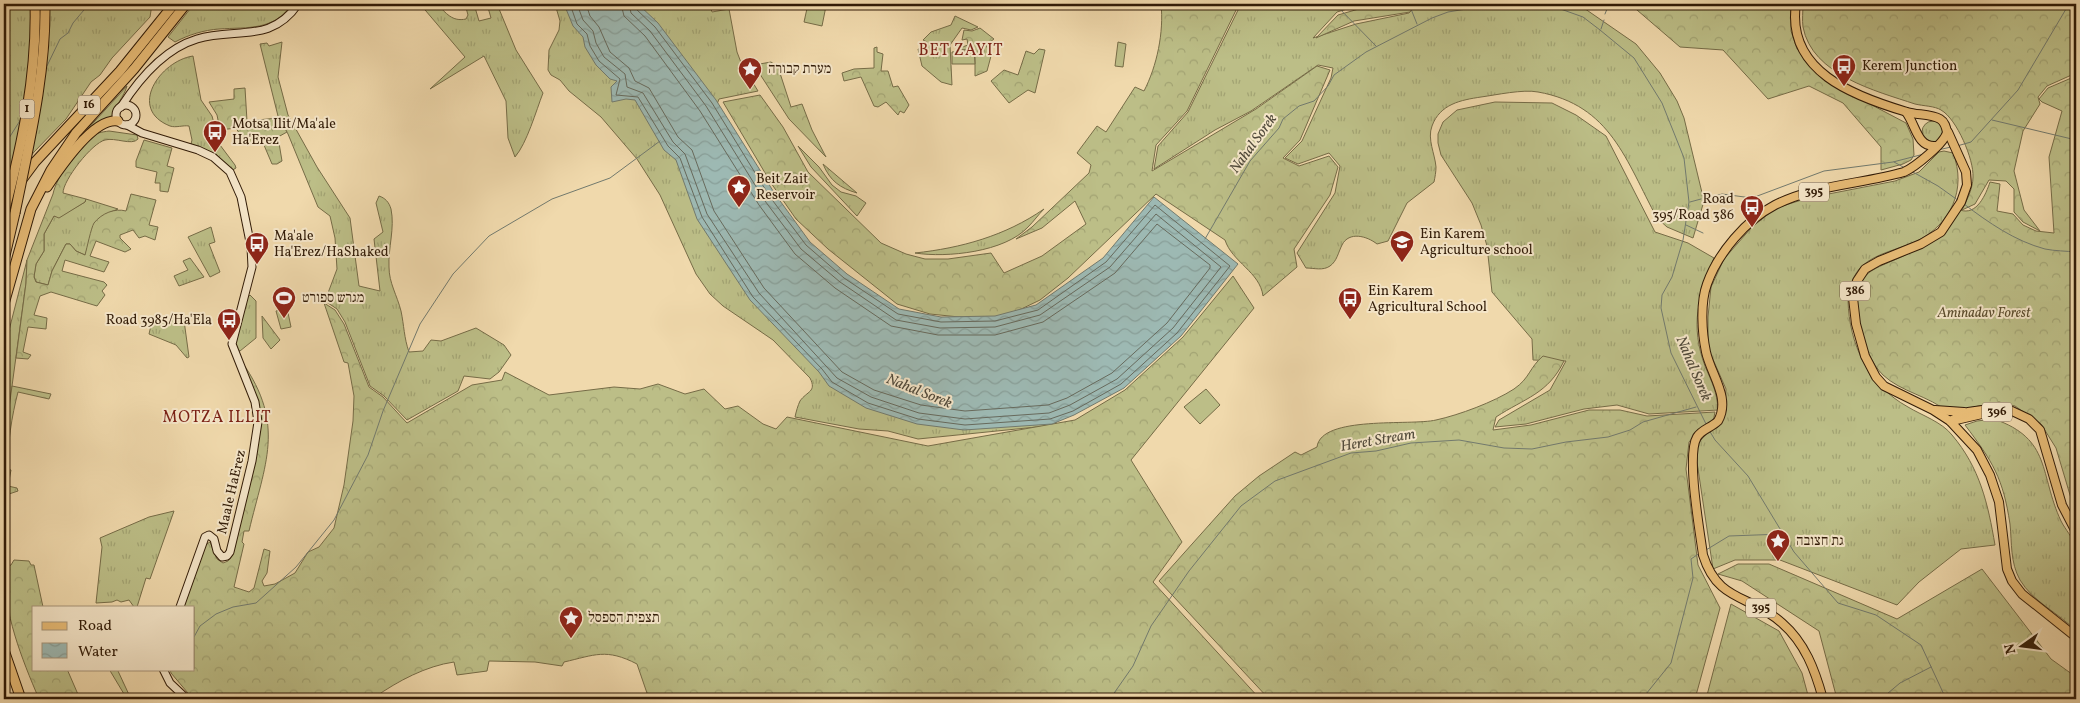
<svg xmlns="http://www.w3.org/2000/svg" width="2080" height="703" viewBox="0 0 2080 703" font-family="Vollkorn,'Frank Ruhl Libre',serif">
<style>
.grass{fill:url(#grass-tufts);stroke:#766c47}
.forest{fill:url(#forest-crowns);stroke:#766c47}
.pitch{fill:#bcbe87;stroke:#766c47}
.water{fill:url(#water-waves);stroke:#727a6e}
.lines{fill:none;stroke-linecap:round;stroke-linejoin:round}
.shore{stroke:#676a5d;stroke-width:1}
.stream{stroke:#727a6e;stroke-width:1}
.secondary-casing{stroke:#311b07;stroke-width:9}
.primary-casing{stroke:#311b07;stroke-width:10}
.trunk-casing{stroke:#311b07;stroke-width:11}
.secondary{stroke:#f5e6c9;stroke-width:7}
.primary{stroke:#e8bc76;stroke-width:8}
.trunk{stroke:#e8bc76;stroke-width:9}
.trunk-bridge-casing{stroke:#311b07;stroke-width:11;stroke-linecap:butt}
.trunk-bridge{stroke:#e8bc76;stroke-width:9}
.labels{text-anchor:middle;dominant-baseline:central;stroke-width:4;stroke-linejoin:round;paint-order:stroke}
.shield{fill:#f5e6c9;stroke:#6c5841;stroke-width:1}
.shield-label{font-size:12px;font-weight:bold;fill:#311b07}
.poi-label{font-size:14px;fill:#311b07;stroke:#f5e6c9;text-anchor:start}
.park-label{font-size:14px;font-style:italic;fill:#5b4c2d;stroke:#f5e6c9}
.street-label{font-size:14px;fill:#311b07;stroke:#f5e6c9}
.water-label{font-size:15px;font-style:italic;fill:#514a3b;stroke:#f5e6c9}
.quarter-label{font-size:16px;letter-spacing:1px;fill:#7a1f14;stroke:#f5e6c9}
</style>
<defs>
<pattern id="grass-tufts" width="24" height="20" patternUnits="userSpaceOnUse" patternTransform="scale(1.25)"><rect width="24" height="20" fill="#bcbe87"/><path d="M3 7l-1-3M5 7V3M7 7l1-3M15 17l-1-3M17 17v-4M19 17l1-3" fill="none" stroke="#a2a373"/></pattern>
<pattern id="forest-crowns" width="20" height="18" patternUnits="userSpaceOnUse" patternTransform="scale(1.25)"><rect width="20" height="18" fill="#bcbe87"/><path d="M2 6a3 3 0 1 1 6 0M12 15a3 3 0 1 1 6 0" fill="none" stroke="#a2a373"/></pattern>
<pattern id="water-waves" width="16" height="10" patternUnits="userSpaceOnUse" patternTransform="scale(1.25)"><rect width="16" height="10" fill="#9db9b3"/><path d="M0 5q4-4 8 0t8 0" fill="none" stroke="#889e98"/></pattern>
</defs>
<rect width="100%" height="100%" fill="#f0d9ac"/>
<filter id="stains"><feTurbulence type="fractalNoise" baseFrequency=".004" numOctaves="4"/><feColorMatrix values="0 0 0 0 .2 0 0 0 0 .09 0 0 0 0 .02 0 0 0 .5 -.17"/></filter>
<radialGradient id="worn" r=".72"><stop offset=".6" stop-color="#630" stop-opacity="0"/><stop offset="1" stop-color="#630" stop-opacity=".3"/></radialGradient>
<!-- grass -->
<g class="grass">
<path d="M4 4H152L150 17 112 58 100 75 91 82 66 119 34 152 4 191Z"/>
<path d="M194 4H292C274 31 248 27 219 29 204 30 188 35 175 42L168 37Z"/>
<path d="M420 4H437C446 13 452 22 466 19L468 15 465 4H474L479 21 491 18 487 4H497L516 50 543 93C536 111 527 143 515 157L508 138 506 101 484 56 430 89 465 57Z"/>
<path d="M555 4H702L703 7 710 6 712 12 729 9 737 52 742 65 758 91 719 99 700 150 798 324 1057 415 1056 425 918 439 888 431 859 429 795 417C796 412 798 405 800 401 807 391 817 392 810 378L773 340 723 306 710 294 696 274 660 195 637 159 601 117 569 91 560 80 551 75 548 70 549 50 559 30 560 21Z"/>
<path d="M808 4 826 6 822 26 804 22Z"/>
<path d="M1241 4H1364L1337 12 1313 38 1356 24 1409 13 1416 6 1426 4H1578L1636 44 1660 73 1677 101 1684 118 1704 201 1693 238 1667 227 1657 218C1626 161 1611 105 1538 92 1523 89 1496 95 1481 97 1461 100 1440 104 1432 126 1427 139 1435 154 1436 167 1436 172 1435 177 1434 182L1407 203 1388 241 1377 244C1367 236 1349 231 1342 245 1338 253 1337 261 1330 266 1323 271 1314 268 1306 268L1297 253 1335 193 1340 166 1329 153 1298 164 1285 158 1302 141 1331 78 1333 68 1318 65 1251 111 1215 130 1154 169 1158 146 1188 112Z"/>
<path d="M955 16 978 27 971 30 962 28 950 45 952 85 941 82 922 66 918 49 925 50 927 42 923 40 931 32 951 25Z"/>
<path d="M282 42 278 77 288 115 317 167 350 218 359 286 380 291 374 239 383 232 376 203 379 196C385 198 389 202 391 209 395 228 388 248 389 267 389 283 397 295 401 311 404 325 404 338 409 352L423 351 431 340 441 341 476 328 504 345 511 355 499 372 490 379 464 376 458 391 407 420 384 396 370 386 345 322 337 309 325 301 337 269 335 238 330 216 318 207 288 134 278 116 260 44 267 43 269 46Z"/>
<path d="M193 56 201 100 212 116 220 145 235 165 236 168 231 171 216 154 191 144 192 140 189 126C183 125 176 128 170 126 127 109 160 61 193 56Z"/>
<path d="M127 86C124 97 115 105 113 117L98 123 73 145Z"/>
<path d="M1495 102 1552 103 1576 115 1606 136 1655 232 1688 243 1714 258C1698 296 1690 326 1705 366 1712 383 1717 391 1718 410L1649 414 1617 405 1584 409 1526 424 1495 427 1499 420 1550 390 1566 361 1533 360 1532 339 1492 292 1487 246 1481 225 1472 203 1441 155 1438 143V134L1443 122 1457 110Z"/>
<circle cx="1933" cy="132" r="11"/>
<path d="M798 146 819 167 832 185 841 192 856 196 866 203 857 216 811 167Z"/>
<path d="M1944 151 1953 153C1967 189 1951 224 1917 241 1900 249 1876 253 1862 266 1854 273 1848 289 1848 300 1849 344 1868 385 1908 407 1921 415 1942 422 1952 435 1980 468 1988 504 1995 545L1961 549 1919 582 1897 605 1780 560H1735L1713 569 1697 462V445L1706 434 1719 426 1725 410 1726 389 1708 348V317L1711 287 1724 259 1752 227 1776 208 1808 198 1895 181 1919 172 1939 152Z"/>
<path d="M823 164 857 193C840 188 830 181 823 164Z"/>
<path d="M86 199 118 209C90 220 94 230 85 255L76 251 70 244H66L52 271 48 285 36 282 34 276 36 264 44 251V234L54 216 59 217 85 202Z"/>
<path d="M1044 209C1038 215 1034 221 1028 227 1005 252 947 258 915 253 961 248 1005 236 1044 209Z"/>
<path d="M211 227 215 242 209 244 220 272 210 277 188 237Z"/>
<path d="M190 258 204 277 179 286 174 276 188 270 183 261Z"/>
<path d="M27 260 26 283 4 445V350Z"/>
<path d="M250 295 256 301V338L240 351 237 350 235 343 247 298Z"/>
<path d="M183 313 189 357 187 358 176 345 149 334 153 317 169 322Z"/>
<path d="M262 316 280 340 271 349 263 338Z"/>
<path d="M1994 419C2052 439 2039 474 2061 521 2065 529 2073 538 2076 547 2079 555 2076 617 2076 631 2059 613 2033 602 2020 580 2010 562 2012 543 2010 524 2003 478 1993 462 1965 425L1977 421Z"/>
<path d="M174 511 150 579 146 578 137 607H134L129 600 121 602 117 600 112 602 96 603 102 547 100 538 149 517Z"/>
<path d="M109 669H120L118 671 131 699H127Z"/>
</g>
<!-- forest -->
<g class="forest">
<path d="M1161 4H1239L1187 111 1156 145 1152 171 1256 109 1317 66 1330 70 1300 140 1283 158 1299 166 1329 156 1338 167 1330 195 1294 249 1297 267 1263 296C1260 272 1232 262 1225 240L1156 194 1068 278 1040 300 1013 313 995 318H969L930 314 897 304 828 249 796 219 771 183 723 102 760 95 783 127 808 172 881 243 906 254 925 259H948L991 253 1004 273 1042 256 1086 224 1075 201 1042 228 1016 239 1032 227 1089 173 1091 165 1077 153 1097 126 1106 132 1135 87 1144 91C1157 66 1164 32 1161 4Z"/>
<path d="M1376 4H1422L1415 5 1410 12 1354 21 1316 38 1338 15Z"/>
<path d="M1630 4H1791V31L1797 49 1830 83 1906 123 1913 139 1914 155 1911 160 1903 164 1881 170V147L1843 103 1809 86 1768 99 1723 50 1680 47Z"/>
<path d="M1803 4H2076V73L2047 86 2038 97 2040 104 2023 131 2014 171 2024 210 2040 231 2023 222 2014 212V189L2006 181 1989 180 1975 204 1962 210C1967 200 1973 188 1973 177 1974 160 1957 119 1941 110 1935 106 1923 106 1915 104 1876 91 1812 75 1803 27 1802 20 1803 11 1803 4Z"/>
<path d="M980 28 994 39 986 45 991 56 987 71 975 76V49L958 50 957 49 968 45 967 39 962 40 964 30 972 31Z"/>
<path d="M877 47V52L883 54 881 71H888L893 87 898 86 909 105 904 113 900 111 898 115 886 102 878 107 874 106 861 77 844 81 842 73 854 69 874 68V48Z"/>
<path d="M1039 49 1045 50 1035 93 1028 90 1009 103 991 81 1004 70 1018 75 1026 51 1034 54Z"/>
<path d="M771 62 778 67 791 107 802 104 812 130 826 157 789 119 754 65Z"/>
<path d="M2076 76V515L2056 448 2041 424 2015 406 1999 402 1948 412C1929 396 1901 392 1883 375 1871 363 1865 347 1861 331 1842 262 1881 273 1921 246 1935 237 1947 222 1960 210 1977 216 1986 194 1990 182L2000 184 1997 211 2013 214 2023 225 2036 231 2054 233 2049 157 2062 111 2042 102 2039 99 2048 88Z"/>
<path d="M245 88 247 121 278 118 287 132 278 137 282 161 277 164H272L261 138 247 146 236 128 220 130 217 115 209 102 234 99V89Z"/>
<path d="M109 131 137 135 138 139C132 146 115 137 105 140 92 143 63 180 63 193L86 199 85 202 59 218 54 216 44 234V251L36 264 34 277 36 282 48 285 52 271 66 244H70L76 251 85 255C87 248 91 228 94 223 102 213 115 208 126 211L131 194 156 200 149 225 158 227 155 240 145 236 139 238 133 230 120 235V238L131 249 125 252 96 241 90 256 109 262 104 272 65 260 62 271 104 282 107 285 102 291 105 295 97 306 51 292 40 296 34 315 47 318 46 329 28 327 23 352 31 355 28 359 16 358 26 283 27 260 53 194C56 178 77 148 90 137 95 133 102 132 109 131Z"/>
<path d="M144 140 172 148 167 166 174 168 168 192 160 191V183H155L157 172 136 167V161Z"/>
<path d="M1233 276 1254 308 1131 460 1182 542 1153 582 1260 699H649L637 664C606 648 595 655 564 662L562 666 535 662 489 661 487 671 457 675 454 662C426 666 398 681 375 697L364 695 361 699H193L171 673 170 669H194V607H183L205 545 210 542 217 559 223 563 228 561 233 554 262 421 257 400 242 362C286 425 265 463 249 531H244L242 542 244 544 234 587 249 592 254 588 264 549 270 551 267 573 262 581 264 586 275 584 295 573 308 552 319 547 334 528 344 485 353 421 354 396 348 363 344 362 324 303 335 310 344 324 369 387 383 397 407 423 472 385 502 380 505 372 549 395 614 387 640 389 658 384 685 394 704 389 725 409 738 406 763 424 776 429 787 417 928 446 1075 420 1125 390 1183 337Z"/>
<path d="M1543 356 1564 361C1548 394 1525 398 1496 417L1493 430 1531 425 1589 410H1620L1647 416 1715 412 1713 422 1700 429 1689 442 1686 469 1698 565 1720 608 1695 699H1269L1159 581 1235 496 1259 476 1295 452 1301 455 1317 447C1321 415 1411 426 1436 420 1459 415 1494 402 1514 389 1530 378 1529 368 1543 356Z"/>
<path d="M12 386 51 394 49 399 18 392C12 415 7 445 8 469L11 470 8 486 17 488 18 491 6 495 7 509 4 510V445Z"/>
<path d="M14 560 29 561 31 565H34L43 607H34V669H67L80 699H39C21 657 4 614 4 568L11 565Z"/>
<path d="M1738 564H1769L1897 619 1982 569 2051 659 2076 677V699H1837L1819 631 1742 581 1718 574Z"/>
<path d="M1731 604 1779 631 1802 673 1809 699H1706Z"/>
</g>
<!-- pitch -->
<g class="pitch">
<path d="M1118 42 1126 44 1123 67 1115 66Z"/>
<path d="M974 50 975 64H952V52Z"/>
<path d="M287 308 291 327 281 329 276 311Z"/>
<path d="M1206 389 1220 405 1200 424 1184 407Z"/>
</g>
<!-- water -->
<path class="water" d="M564 4H638L658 23 716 100 775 194 810 242 847 274 899 309 941 317 995 316 1036 305 1103 258 1154 197 1238 264 1181 336 1124 388 1074 415 1052 424 964 430 917 424 866 408 829 386 819 372 750 300 697 219 676 160 664 150 635 100 626 99 612 102 611 87 617 81 610 79 596 65 585 47 583 37 573 26Z"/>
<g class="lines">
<!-- shore -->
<g class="shore">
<path d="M570 4 577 24 587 34 590 46 599 61 620 79 616 95 638 97 668 146 680 158 702 217 753 297 822 369 832 382 868 403 918 419 965 425 1050 419 1073 411 1121 384 1177 333 1230 266 1155 205 1106 262 1038 310 995 321 941 322 898 314 844 278 806 245 770 197 712 103 655 27 636 9 635 4"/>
<path d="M577 4 583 20 593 31 596 43 604 57 625 74 627 87 643 93 673 142 685 154 707 214 759 293 837 378 871 397 919 413 965 419 1049 413 1070 405 1117 379 1173 328 1221 267 1156 214 1110 267 1040 315 995 327 940 328 896 320 840 282 801 249 765 201 706 106 650 31 631 13 629 4"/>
<path d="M586 4 590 16 599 27 610 52 629 68 635 81 649 88 678 137 692 150 714 211 764 288 842 372 874 390 921 405 965 411 1048 405 1067 398 1112 373 1167 323 1210 268V265L1157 224 1115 273 1043 322 995 335H938L891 326 835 288 795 254 759 205 700 111 645 36 624 16 621 4"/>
</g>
<!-- stream -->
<g class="stream">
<path d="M1335 4 1376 46"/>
<path d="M1409 4 1417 24"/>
<path d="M1524 4 1555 7 1583 17 1600 30 1634 58 1662 103 1684 158 1689 202 1683 240 1672 277 1662 295 1661 308 1671 353 1706 424"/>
<path d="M1605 14 1609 4"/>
<path d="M1601 29 1604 20"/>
<path d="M46 68 60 39 68 33 73 23 89 4"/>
<path d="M1992 120 2076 140"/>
<path d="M4 146 21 119"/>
<path d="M1957 146 1971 142 2018 90 2069 4"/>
<path d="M1938 150 1951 147"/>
<path d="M1894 162 1905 168"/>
<path d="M1911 171 1938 186 1959 201"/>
<path d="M1708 198 1722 194 1752 198 1824 171 1893 162 1924 154"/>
<path d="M1690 202 1701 199"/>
<path d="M1964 204C1989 223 2015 241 2045 249 2055 251 2066 251 2076 252"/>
<path d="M1686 225 1703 233"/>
<path d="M1205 239 1250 161 1279 128 1283 119 1299 106 1314 101 1328 86 1334 75 1366 52 1432 18 1448 12 1497 4"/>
<path d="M1709 430 1715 440 1748 476 1794 552 1838 603 1876 615 1921 645 1946 699"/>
<path d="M1706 550 1729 536 1783 534"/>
<path d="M194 637 200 626 216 614 233 607 256 603 296 567 334 520 368 455 383 411 420 324 453 274 489 236 552 199 610 178 660 141"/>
<path d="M1110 699 1133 666 1151 626 1189 571 1241 506 1275 481 1351 453 1376 451 1411 443 1459 440 1504 448 1532 449 1566 442 1608 437 1630 430 1643 422 1696 407"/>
<path d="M1642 699 1671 663 1693 578 1691 559 1700 553"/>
<path d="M1881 699 1900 683 1931 667"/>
</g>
<!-- secondary casing -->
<g class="secondary-casing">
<g id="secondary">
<circle cx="126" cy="115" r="10"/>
<path d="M121 107C139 79 164 49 197 39 235 27 271 44 298 4"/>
<path d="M127 125 142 133 198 150 213 157 230 172 241 197 251 247 252 267 232 344 255 402 258 422 252 461 230 552 227 556 222 557 217 551 214 539 209 535 205 537 180 607"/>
<path d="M163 669 170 683 187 699"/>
</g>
</g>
<!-- primary casing -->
<g class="primary-casing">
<g id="primary">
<path d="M1796 4C1786 71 1853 96 1907 112 1917 115 1931 114 1940 119 1945 122 1946 127 1947 132 1945 143 1915 167 1904 172 1862 184 1814 185 1775 205 1746 220 1718 253 1707 284 1700 303 1702 333 1706 352 1711 375 1731 398 1718 421 1711 428 1702 429 1697 437 1686 455 1700 532 1703 555 1718 603 1750 594 1782 623 1805 643 1815 670 1823 699"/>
<path d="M1906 112C1916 125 1917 147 1935 146"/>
<path d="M1948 132 1966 172 1967 185 1961 202 1941 232 1921 244 1879 261 1865 269 1857 281 1853 298 1856 324 1865 356 1876 377 1884 386 1933 410 1950 421 1977 450 1990 475 1999 502 2007 569 2012 581 2022 594 2076 637"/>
<path d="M1935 410 1964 412"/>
<path d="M1950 421 1968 412 1997 408 2012 411 2029 419 2040 430 2062 505 2076 532"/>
<path d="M1952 421 1982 414"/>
</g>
</g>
<!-- trunk casing -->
<g class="trunk-casing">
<g id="trunk">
<path d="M47 187C59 169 94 117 118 121"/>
<path d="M9 197 35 162 120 71 174 4"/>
<path d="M4 260 15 213"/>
<path d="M4 304 31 209 51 170 76 133 134 69 186 4"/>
<path d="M4 650 21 699"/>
</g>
</g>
<!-- secondary -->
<use href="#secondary" class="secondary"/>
<!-- primary -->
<use href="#primary" class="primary"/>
<!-- trunk -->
<use href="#trunk" class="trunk"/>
<!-- trunk-bridge casing -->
<g class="trunk-bridge-casing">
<g id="trunk-bridge">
<path d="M4 213C22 145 37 75 35 4"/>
<path d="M15 213C29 144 46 75 45 4"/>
</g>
</g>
<!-- trunk-bridge -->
<use href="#trunk-bridge" class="trunk-bridge"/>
</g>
<!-- icons -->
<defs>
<g id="bus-pin" transform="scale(1.25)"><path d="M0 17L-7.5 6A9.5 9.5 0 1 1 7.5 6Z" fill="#8f2418" stroke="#f5e6c9"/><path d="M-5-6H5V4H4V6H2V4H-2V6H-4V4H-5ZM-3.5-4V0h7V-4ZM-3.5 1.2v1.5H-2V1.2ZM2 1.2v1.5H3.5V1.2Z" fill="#fff"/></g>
<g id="sight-pin" transform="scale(1.25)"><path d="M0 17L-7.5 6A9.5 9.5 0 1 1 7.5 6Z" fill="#8f2418" stroke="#f5e6c9"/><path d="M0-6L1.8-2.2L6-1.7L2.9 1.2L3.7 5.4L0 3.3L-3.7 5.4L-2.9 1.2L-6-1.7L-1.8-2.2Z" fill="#fff"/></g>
<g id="school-pin" transform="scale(1.25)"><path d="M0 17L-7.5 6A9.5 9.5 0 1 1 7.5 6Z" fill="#8f2418" stroke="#f5e6c9"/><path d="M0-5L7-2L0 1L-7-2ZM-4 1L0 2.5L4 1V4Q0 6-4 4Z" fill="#fff"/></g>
<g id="stadium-pin" transform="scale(1.25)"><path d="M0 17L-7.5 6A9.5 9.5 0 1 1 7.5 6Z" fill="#8f2418" stroke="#f5e6c9"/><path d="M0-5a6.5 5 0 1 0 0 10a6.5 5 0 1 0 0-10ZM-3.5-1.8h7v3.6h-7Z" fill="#fff"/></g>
</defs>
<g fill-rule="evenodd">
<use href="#bus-pin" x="1844" y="66"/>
<use href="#sight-pin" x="750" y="69"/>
<use href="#bus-pin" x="215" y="132"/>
<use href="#sight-pin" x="739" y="187"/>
<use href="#bus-pin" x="1752" y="207"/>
<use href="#school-pin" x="1402" y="242"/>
<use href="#bus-pin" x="257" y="244"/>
<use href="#stadium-pin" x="284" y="298"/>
<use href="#bus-pin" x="1350" y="299"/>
<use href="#bus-pin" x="229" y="320"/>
<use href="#sight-pin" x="1778" y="541"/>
<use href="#sight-pin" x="571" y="618"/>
</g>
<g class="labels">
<!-- shield labels -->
<g class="shield">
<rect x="78" y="95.5" width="22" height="19" rx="4"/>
<rect x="19.5" y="99.5" width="15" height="19" rx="4"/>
<rect x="1799" y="182.5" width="30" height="19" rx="4"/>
<rect x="1840" y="281.5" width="30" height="19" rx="4"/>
<rect x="1982" y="402.5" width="30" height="19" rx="4"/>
<rect x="1746" y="598.5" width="30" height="19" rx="4"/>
</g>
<g class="shield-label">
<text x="89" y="105">16</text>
<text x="27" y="109">1</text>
<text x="1814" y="192">395</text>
<text x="1855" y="291">386</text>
<text x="1997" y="412">396</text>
<text x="1761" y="608">395</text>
</g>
<!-- poi labels -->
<g class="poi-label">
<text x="1862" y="66">Kerem Junction</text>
<text x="768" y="69">מערת קבורה</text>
<text x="232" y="124">Motsa Ilit/Ma'ale<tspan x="232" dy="16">Ha'Erez</tspan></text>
<text x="756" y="179">Beit Zait<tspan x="756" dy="16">Reservoir</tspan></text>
<text x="1734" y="199" text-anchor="end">Road<tspan x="1734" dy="16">395/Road 386</tspan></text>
<text x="1420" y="234">Ein Karem<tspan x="1420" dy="16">Agriculture school</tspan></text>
<text x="274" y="236">Ma'ale<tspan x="274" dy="16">Ha'Erez/HaShaked</tspan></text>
<text x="1368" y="291">Ein Karem<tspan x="1368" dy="16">Agricultural School</tspan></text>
<text x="302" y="298">מגרש ספורט</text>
<text x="212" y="320" text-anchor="end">Road 3985/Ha'Ela</text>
<text x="1796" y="541">גת חצובה</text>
<text x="588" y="618">תצפית הספסל</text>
</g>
<!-- park labels -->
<g class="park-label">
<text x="1984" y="313">Aminadav Forest</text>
</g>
<!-- street labels -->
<g class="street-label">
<text transform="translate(232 492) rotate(-77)">Maale HaErez</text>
</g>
<!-- water labels -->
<g class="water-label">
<text transform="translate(1254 144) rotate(-54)">Nahal Sorek</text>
<text transform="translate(1693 369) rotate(67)">Nahal Sorek</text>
<text transform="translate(919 392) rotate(22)">Nahal Sorek</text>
<text transform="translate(1378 441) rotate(-10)">Heret Stream</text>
</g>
<!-- quarter labels -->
<g class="quarter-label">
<text x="961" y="51">BET ZAYIT</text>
<text x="217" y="418">MOTZA ILLIT</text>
</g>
</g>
<!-- margin -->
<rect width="2080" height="703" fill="none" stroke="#f0d9ac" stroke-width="20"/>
<rect x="5" y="5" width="2070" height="693" fill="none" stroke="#311b07" stroke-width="2.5"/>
<rect x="10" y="10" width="2060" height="683" fill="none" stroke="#311b07"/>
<!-- legend -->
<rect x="32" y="606" width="162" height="65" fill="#f5e6c9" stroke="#a7957b"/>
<rect x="42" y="622" width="25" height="8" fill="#e8bc76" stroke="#a7957b"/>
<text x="78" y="630" font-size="15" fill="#311b07">Road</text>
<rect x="42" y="643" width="25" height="15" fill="url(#water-waves)" stroke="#a7957b"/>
<text x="78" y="656" font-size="15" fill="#311b07">Water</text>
<!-- north arrow -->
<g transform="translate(2022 646) rotate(256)" stroke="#f5e6c9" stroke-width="4" paint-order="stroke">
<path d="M0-4L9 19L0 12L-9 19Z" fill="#311b07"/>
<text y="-8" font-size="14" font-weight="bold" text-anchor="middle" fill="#311b07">N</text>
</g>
<rect width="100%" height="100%" filter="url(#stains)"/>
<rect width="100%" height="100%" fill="url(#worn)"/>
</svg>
